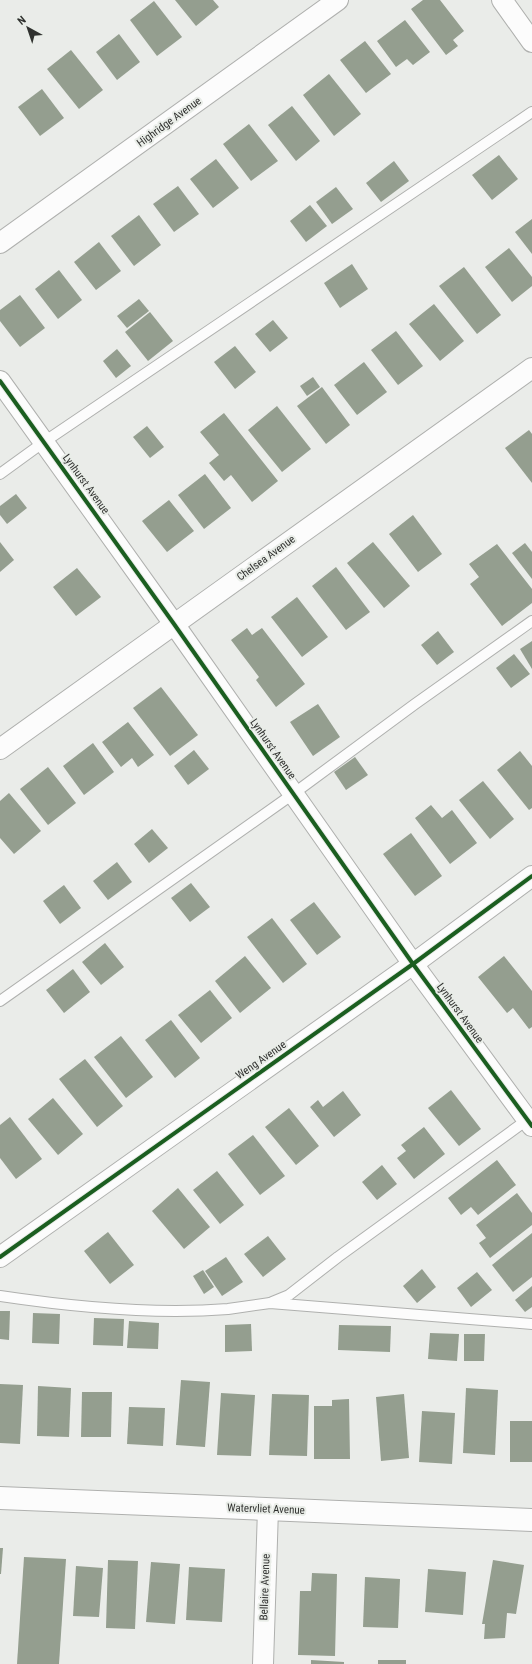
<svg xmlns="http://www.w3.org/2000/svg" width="532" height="1664" viewBox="0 0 532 1664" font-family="'Roboto Condensed',sans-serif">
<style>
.building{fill:#949e8f}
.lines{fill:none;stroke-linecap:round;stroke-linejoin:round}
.service-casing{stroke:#afb0ae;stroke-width:12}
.minor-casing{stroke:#afb0ae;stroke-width:22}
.tertiary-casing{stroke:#afb0ae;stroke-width:24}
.service{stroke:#fcfcfc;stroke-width:10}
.minor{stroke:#fcfcfc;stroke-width:20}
.tertiary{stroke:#fcfcfc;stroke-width:22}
.cycleway-casing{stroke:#e9ede8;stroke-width:6}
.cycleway{stroke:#1b5e20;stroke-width:4}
.labels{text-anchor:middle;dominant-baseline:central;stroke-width:4;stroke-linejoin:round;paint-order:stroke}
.street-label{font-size:11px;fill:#30312f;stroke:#e9ede8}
</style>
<rect width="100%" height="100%" fill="#eaece9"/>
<!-- building -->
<g class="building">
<path d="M175 0H213L219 7 196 26Z"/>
<path d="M423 0H440L464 31 453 40 458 46 446 55 411 9Z"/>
<path d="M154 1 182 37 157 56 130 20Z"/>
<path d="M405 20 430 52 413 65 407 59 396 67 377 41Z"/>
<path d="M119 34 140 62 117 80 96 52Z"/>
<path d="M365 41 391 74 366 93 340 60Z"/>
<path d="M71 50 103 90 79 109 47 69Z"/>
<path d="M329 74 361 114 334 136 303 95Z"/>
<path d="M42 89 64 118 40 136 18 107Z"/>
<path d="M292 106 320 141 296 161 268 125Z"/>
<path d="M249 124 278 161 251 181 223 144Z"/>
<path d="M499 155 518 179 492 200 472 175Z"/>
<path d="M216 159 239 188 213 208 190 179Z"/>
<path d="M394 161 409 181 381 202 366 183Z"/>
<path d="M178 186 199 214 174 232 153 204Z"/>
<path d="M336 187 353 209 332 224 316 202Z"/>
<path d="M310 205 327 226 306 242 290 221Z"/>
<path d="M139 215 161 245 134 266 111 236Z"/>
<path d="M532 219V254L515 232Z"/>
<path d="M99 242 121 271 96 290 74 262Z"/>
<path d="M509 248 532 277V286L512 302 485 267Z"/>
<path d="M352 264 368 289 340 308 324 283Z"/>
<path d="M464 267 501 315 477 334 439 286Z"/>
<path d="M59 270 82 300 58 319 35 289Z"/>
<path d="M20 295 45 328 20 347 0 321V310Z"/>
<path d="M139 299 149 311 127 328 117 316Z"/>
<path d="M434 304 464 341 440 361 409 324Z"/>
<path d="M150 312 173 341 148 361 125 332Z"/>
<path d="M273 320 288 338 270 352 255 334Z"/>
<path d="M396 331 423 366 398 385 371 350Z"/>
<path d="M235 346 256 372 235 389 214 362Z"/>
<path d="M117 349 131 366 116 378 103 361Z"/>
<path d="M364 362 387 392 357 415 334 385Z"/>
<path d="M313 377 320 387 307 396 300 386Z"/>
<path d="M322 387 350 425 326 444 297 406Z"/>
<path d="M277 406 311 449 282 472 248 430Z"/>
<path d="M224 413 278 481 252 502 231 475 224 481 209 463 219 455 200 432Z"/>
<path d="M147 426 164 447 150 458 133 437Z"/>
<path d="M529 430 532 434V483L505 448Z"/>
<path d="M205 474 231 508 204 529 178 495Z"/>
<path d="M16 494 27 508 7 524 0 515V506Z"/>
<path d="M169 500 194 531 167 552 142 521Z"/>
<path d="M413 515 442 554 418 572 389 534Z"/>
<path d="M0 542 14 560 0 572Z"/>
<path d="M373 542 410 586 384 608 347 563Z"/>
<path d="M525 543 532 552V579L512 553Z"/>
<path d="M497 544 532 589V603L502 626 470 584 479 577 469 564Z"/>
<path d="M336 567 370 612 346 630 312 586Z"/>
<path d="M77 568 101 597 76 616 53 587Z"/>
<path d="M297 597 328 637 302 657 271 617Z"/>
<path d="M247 628 252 635 262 628 305 684 276 707 256 680 259 677 231 640Z"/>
<path d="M438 631 454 652 437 665 421 645Z"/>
<path d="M532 641V669L520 649Z"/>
<path d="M514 654 530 674 511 688 496 668Z"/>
<path d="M161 687 198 735 170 756 133 708Z"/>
<path d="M318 704 340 737 313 756 290 722Z"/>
<path d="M128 722 154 755 138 767 132 758 121 767 102 742Z"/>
<path d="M93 743 114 772 84 795 63 766Z"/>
<path d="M194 750 209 769 188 785 174 766Z"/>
<path d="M520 751 532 766V808L529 810 497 770Z"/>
<path d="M355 757 368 775 346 790 334 772Z"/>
<path d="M48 767 76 803 48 825 20 789Z"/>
<path d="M483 781 514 819 490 839 459 800Z"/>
<path d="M9 793 41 831 14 854 0 838V801Z"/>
<path d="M431 805 442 818 452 810 477 843 450 864 415 818Z"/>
<path d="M152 829 168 848 149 863 134 844Z"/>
<path d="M411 833 442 876 415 896 383 854Z"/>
<path d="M117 862 132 882 108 900 93 881Z"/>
<path d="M191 883 210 907 190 922 171 898Z"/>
<path d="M64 885 81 908 60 924 43 901Z"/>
<path d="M314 902 341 937 317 955 290 920Z"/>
<path d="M272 918 307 964 283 983 247 937Z"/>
<path d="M105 943 124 967 101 985 82 962Z"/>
<path d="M245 956 271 988 240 1013 215 981Z"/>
<path d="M504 956 532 991V1027L529 1029 513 1008 507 1013 478 977Z"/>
<path d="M73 969 90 992 64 1013 46 990Z"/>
<path d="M210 990 232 1018 201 1043 178 1015Z"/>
<path d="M171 1020 200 1058 175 1078 145 1040Z"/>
<path d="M121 1036 153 1077 126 1098 94 1057Z"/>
<path d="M85 1059 123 1106 97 1127 59 1079Z"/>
<path d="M451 1090 481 1129 459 1146 428 1108Z"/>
<path d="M343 1091 361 1115 334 1137 310 1107 318 1100 323 1107Z"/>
<path d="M53 1098 83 1134 58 1155 28 1119Z"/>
<path d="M289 1108 319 1146 296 1165 265 1127Z"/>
<path d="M10 1117 42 1159 16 1179 0 1158V1125Z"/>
<path d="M424 1127 445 1154 414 1179 397 1158 406 1151 401 1145Z"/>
<path d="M253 1135 285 1176 260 1195 228 1154Z"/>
<path d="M497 1160 516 1185 478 1215 471 1207 461 1215 448 1198Z"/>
<path d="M382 1165 397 1184 377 1200 362 1182Z"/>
<path d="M217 1171 244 1205 220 1224 193 1190Z"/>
<path d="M178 1188 210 1227 184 1249 152 1211Z"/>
<path d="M517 1193 532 1213V1225L490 1258 479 1243 486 1238 476 1225Z"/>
<path d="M108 1232 134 1265 110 1284 84 1251Z"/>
<path d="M532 1233V1277L513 1292 492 1265Z"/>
<path d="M268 1236 286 1259 263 1277 244 1254Z"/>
<path d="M226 1257 243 1282 222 1296 205 1271Z"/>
<path d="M422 1269 436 1287 417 1303 403 1286Z"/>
<path d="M203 1270 214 1287 204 1294 193 1276Z"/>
<path d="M477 1272 492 1290 471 1307 457 1288Z"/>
<path d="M532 1286V1307L525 1312 515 1300Z"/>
<path d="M0 1311H10L9 1340 0 1339Z"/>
<path d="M33 1313 60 1314 59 1344 32 1343Z"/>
<path d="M94 1318 124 1319 123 1346 93 1345Z"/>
<path d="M129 1321 159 1323 158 1349 127 1348Z"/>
<path d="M251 1324 252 1351 225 1352V1325Z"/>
<path d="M339 1325 391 1326 390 1352 338 1350Z"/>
<path d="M430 1333 459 1334 457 1361 428 1359Z"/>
<path d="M464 1334H485L484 1361H464Z"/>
<path d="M181 1380 210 1382 205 1447 176 1445Z"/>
<path d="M0 1384 23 1385 20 1444 0 1443Z"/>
<path d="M38 1386 71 1388 69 1437 37 1436Z"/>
<path d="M466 1388 498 1390 495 1455 463 1453Z"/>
<path d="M82 1392H112L111 1437H81Z"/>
<path d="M221 1393 255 1395 251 1456 217 1455Z"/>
<path d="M272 1394 309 1395 307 1456 269 1455Z"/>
<path d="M404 1394 409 1458 381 1461 376 1397Z"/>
<path d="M349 1399 350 1459H314V1406H332V1400Z"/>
<path d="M129 1407 165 1408 163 1446 127 1444Z"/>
<path d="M422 1411 455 1413 452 1464 419 1462Z"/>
<rect x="510" y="1421" width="22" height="41"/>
<path d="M0 1548H3L1 1574H0Z"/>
<path d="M24 1557 66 1559 59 1664H17Z"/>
<path d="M108 1560 138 1561 135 1629 106 1628Z"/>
<path d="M493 1560 524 1565 516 1614 507 1613 505 1638 484 1639 485 1624H482Z"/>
<path d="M151 1562 180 1564 175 1624 146 1622Z"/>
<path d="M76 1566 103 1568 99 1617 73 1616Z"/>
<path d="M189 1567 225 1569 222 1622 186 1620Z"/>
<path d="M428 1569 466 1572 463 1615 425 1612Z"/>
<path d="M312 1573 337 1574 335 1656 298 1655 300 1591H311Z"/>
<path d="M365 1577 400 1579 398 1628 363 1627Z"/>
<path d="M311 1660 344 1662V1664H311Z"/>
<rect x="378" y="1660" width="28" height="4"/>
</g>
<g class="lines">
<!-- service casing -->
<g class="service-casing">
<g id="service">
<path d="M0 474 44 442 532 112"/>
<path d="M0 1001 293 794 415 704 532 621"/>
<path d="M0 1296C73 1307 153 1315 228 1309 242 1307 256 1305 270 1303L532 1324"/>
<path d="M272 1302 289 1295 338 1257 527 1120"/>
</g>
</g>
<!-- minor casing -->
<g class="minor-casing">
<g id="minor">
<path d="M502 0 532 42"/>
<path d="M0 243 338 0"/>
<path d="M0 381 174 624 413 964 532 1126"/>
<path d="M0 749 532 368"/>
<path d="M0 1257 413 964 532 876"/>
<path d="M263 1664 268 1509"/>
</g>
</g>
<!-- tertiary casing -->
<g class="tertiary-casing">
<path id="tertiary" d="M0 1498 532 1520"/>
</g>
<!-- service -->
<use href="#service" class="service"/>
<!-- minor -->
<use href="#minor" class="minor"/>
<!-- tertiary -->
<use href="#tertiary" class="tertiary"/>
<!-- cycleway casing -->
<g class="cycleway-casing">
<g id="cycleway">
<path d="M0 381 174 624 413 964 532 1126"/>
<path d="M0 1257 413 964 532 876"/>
</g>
</g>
<!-- cycleway -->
<use href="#cycleway" class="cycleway"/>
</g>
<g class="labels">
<!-- street labels -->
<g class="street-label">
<text transform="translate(169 122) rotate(-36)">Highridge Avenue</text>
<text transform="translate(86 484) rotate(54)">Lynhurst Avenue</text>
<text transform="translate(266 558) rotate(-36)">Chelsea Avenue</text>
<text transform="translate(273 749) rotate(55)">Lynhurst Avenue</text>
<text transform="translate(460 1013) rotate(54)">Lynhurst Avenue</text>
<text transform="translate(261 1060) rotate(-35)">Weng Avenue</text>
<text transform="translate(266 1509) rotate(2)">Watervliet Avenue</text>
<text transform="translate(265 1587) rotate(-88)">Bellaire Avenue</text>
</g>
</g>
<!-- north arrow -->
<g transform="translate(28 28) rotate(320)" stroke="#e9ede8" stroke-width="3" paint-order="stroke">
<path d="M0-3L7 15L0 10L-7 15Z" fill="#30312f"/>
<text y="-6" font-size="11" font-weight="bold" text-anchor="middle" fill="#30312f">N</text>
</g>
</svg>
